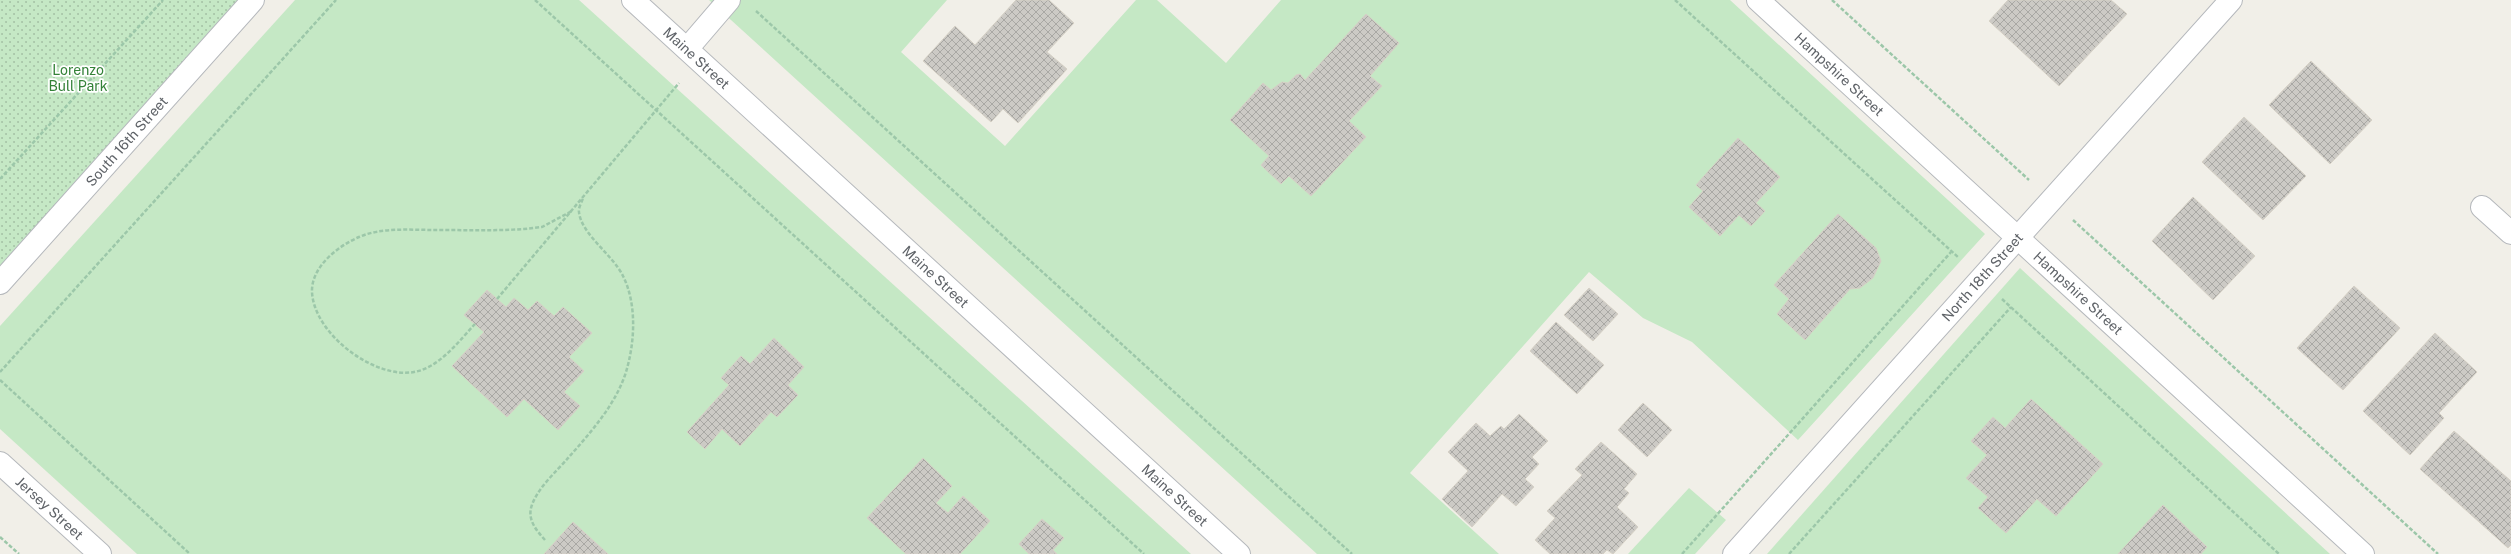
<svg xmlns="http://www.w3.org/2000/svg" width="2511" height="554" viewBox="0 0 2511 554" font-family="'Public Sans',sans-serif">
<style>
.grass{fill:#c5e8c5}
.park{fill:url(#park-dots)}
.building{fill:url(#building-cross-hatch);stroke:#d6d1c6}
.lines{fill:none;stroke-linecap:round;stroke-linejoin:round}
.minor-casing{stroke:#b5b8bc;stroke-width:24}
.path{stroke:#9cc7a9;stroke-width:2.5;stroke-dasharray:4 2;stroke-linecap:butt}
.minor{stroke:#fff;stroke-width:22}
.labels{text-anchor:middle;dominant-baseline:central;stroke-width:3.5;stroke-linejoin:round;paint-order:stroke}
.street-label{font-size:14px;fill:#5f6368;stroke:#fff}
.park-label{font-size:14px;fill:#348238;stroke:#fff}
</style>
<defs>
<pattern id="park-dots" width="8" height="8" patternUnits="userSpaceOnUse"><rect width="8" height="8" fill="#c5e8c5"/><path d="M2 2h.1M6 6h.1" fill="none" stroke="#a3c0a4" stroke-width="1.8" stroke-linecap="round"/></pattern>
<pattern id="building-cross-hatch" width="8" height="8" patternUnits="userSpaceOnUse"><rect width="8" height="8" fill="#cccac5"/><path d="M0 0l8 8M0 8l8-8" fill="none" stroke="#a9a8a4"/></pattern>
</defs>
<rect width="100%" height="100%" fill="#f1efe8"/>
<!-- grass -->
<g class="grass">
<path d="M295 0H579L1191 554H137L0 429V326Z"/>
<path d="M709 0H947L901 52 1005 146 1136 0H1157L1226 63 1281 0H1730L1985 234 1798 440 1692 342 1643 318 1589 272 1410 473 1499 554H1317Z"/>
<path d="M2020 268 2330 554H1767Z"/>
<path d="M1689 488 1726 520 1695 554H1628Z"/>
</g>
<!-- park -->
<path class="park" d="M0 0H253L0 283Z"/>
<!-- building -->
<g class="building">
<path d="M1016 0H1049L1074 23 1047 52 1067 69 1018 123 1003 109 991 122 923 61 955 26 975 45Z"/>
<path d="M2008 0H2111L2127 14 2059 86 1989 21Z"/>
<path d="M1366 14 1399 43 1370 76 1382 86 1349 121 1366 137 1311 196 1289 176 1281 184 1261 165 1269 156 1230 120 1263 83 1271 90 1282 82 1288 83 1296 75 1300 74 1305 80Z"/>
<path d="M2311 61 2372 120 2330 164 2269 105Z"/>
<path d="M2244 117 2306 176 2263 220 2202 162Z"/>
<path d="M1738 138 1780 177 1756 203 1765 211 1751 226 1739 215 1720 236 1689 207 1703 191 1696 185Z"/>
<path d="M2193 197 2255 256 2213 300 2152 241Z"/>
<path d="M1838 214 1876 248 1881 261 1873 278 1860 288 1850 289 1805 340 1777 314 1789 299 1774 285Z"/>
<path d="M2354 286 2400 328 2343 390 2297 348Z"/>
<path d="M1589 288 1618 314 1593 341 1564 315Z"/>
<path d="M487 290 506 307 514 298 528 310 537 301 554 316 563 307 592 333 569 357 584 371 564 392 580 406 558 430 524 399 507 417 452 366 484 332 464 315Z"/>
<path d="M1556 322 1604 365 1577 394 1530 351Z"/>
<path d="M2435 333 2477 372 2439 413 2444 418 2410 455 2363 411Z"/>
<path d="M774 338 804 367 788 385 798 395 777 417 771 412 740 446 722 429 705 449 687 432 729 385 721 378 741 356 750 364Z"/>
<path d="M2031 399 2103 464 2056 516 2037 499 2006 533 1978 508 1988 497 1966 478 1987 455 1971 441 1993 417 2005 428Z"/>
<path d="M1643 403 1672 430 1647 457 1618 430Z"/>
<path d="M1519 414 1548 441 1532 457 1539 464 1525 479 1534 487 1516 506 1502 494 1472 527 1442 499 1468 471 1448 452 1476 423 1490 436 1501 426 1504 429Z"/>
<path d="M2454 431 2511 481V545L2508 548 2420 469Z"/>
<path d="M1601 442 1637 474 1624 489 1629 493 1617 507 1638 527 1613 554 1607 550 1603 554H1550L1535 540 1555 518 1547 511 1582 475 1575 469Z"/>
<path d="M923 458 952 486 936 503 948 513 963 496 990 521 960 554H906L867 518Z"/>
<path d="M2163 505 2207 547 2201 554H2118Z"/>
<path d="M1042 519 1064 538 1053 550 1057 554H1029L1019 544Z"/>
<path d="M573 522 608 554H544Z"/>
</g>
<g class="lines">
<!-- minor casing -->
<g class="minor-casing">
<g id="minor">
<path id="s1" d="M633 0 1239 554"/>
<path id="s2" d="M1758 0 2363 554"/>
<path d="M687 49 729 0"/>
<path d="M2482 207 2511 233"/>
<path id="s3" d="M0 283 253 0"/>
<path id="s4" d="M0 463 100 554"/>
<path id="s5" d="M1734 554 2231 0"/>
</g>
</g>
<!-- path -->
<g class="path">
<path d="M535 0 1144 554"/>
<path d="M1675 0 1959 258"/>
<path d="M1832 0 2029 180"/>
<path d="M756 11 1352 554"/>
<path d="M0 179 163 0"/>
<path d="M2073 220 2438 554"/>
<path d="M497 299 679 83"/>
<path d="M2002 299 2279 554"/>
<path d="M475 324C459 341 439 368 414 372 374 379 314 334 312 292 311 267 338 246 359 237 382 227 411 230 436 230 466 230 495 231 524 229L542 227 572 211"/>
<path d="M0 372 336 0"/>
<path d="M0 380 190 554"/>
<path d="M0 537 19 554"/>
<path d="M545 540C537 531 528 521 531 508 536 489 557 471 569 457 591 432 616 404 626 372 635 342 637 304 623 276 613 255 581 234 579 212 578 208 582 202 583 198"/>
<path d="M1682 554 1951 252"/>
<path d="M1789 554 2011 307"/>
</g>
<!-- minor -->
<use href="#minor" class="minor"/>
</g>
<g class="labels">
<!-- street labels -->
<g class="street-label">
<text stroke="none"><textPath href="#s1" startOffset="86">Maine Street</textPath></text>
<text stroke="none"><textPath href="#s2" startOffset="110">Hampshire Street</textPath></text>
<text stroke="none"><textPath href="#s3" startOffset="190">South 16th Street</textPath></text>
<text stroke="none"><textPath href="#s1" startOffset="410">Maine Street</textPath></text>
<text stroke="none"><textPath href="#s5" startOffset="372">North 18th Street</textPath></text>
<text stroke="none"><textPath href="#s2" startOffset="434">Hampshire Street</textPath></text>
<text stroke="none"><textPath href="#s1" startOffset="734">Maine Street</textPath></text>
<text stroke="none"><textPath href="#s4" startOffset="67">Jersey Street</textPath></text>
</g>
<!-- park labels -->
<g class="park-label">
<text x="78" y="70">Lorenzo<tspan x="78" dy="16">Bull Park</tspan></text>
</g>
</g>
</svg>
